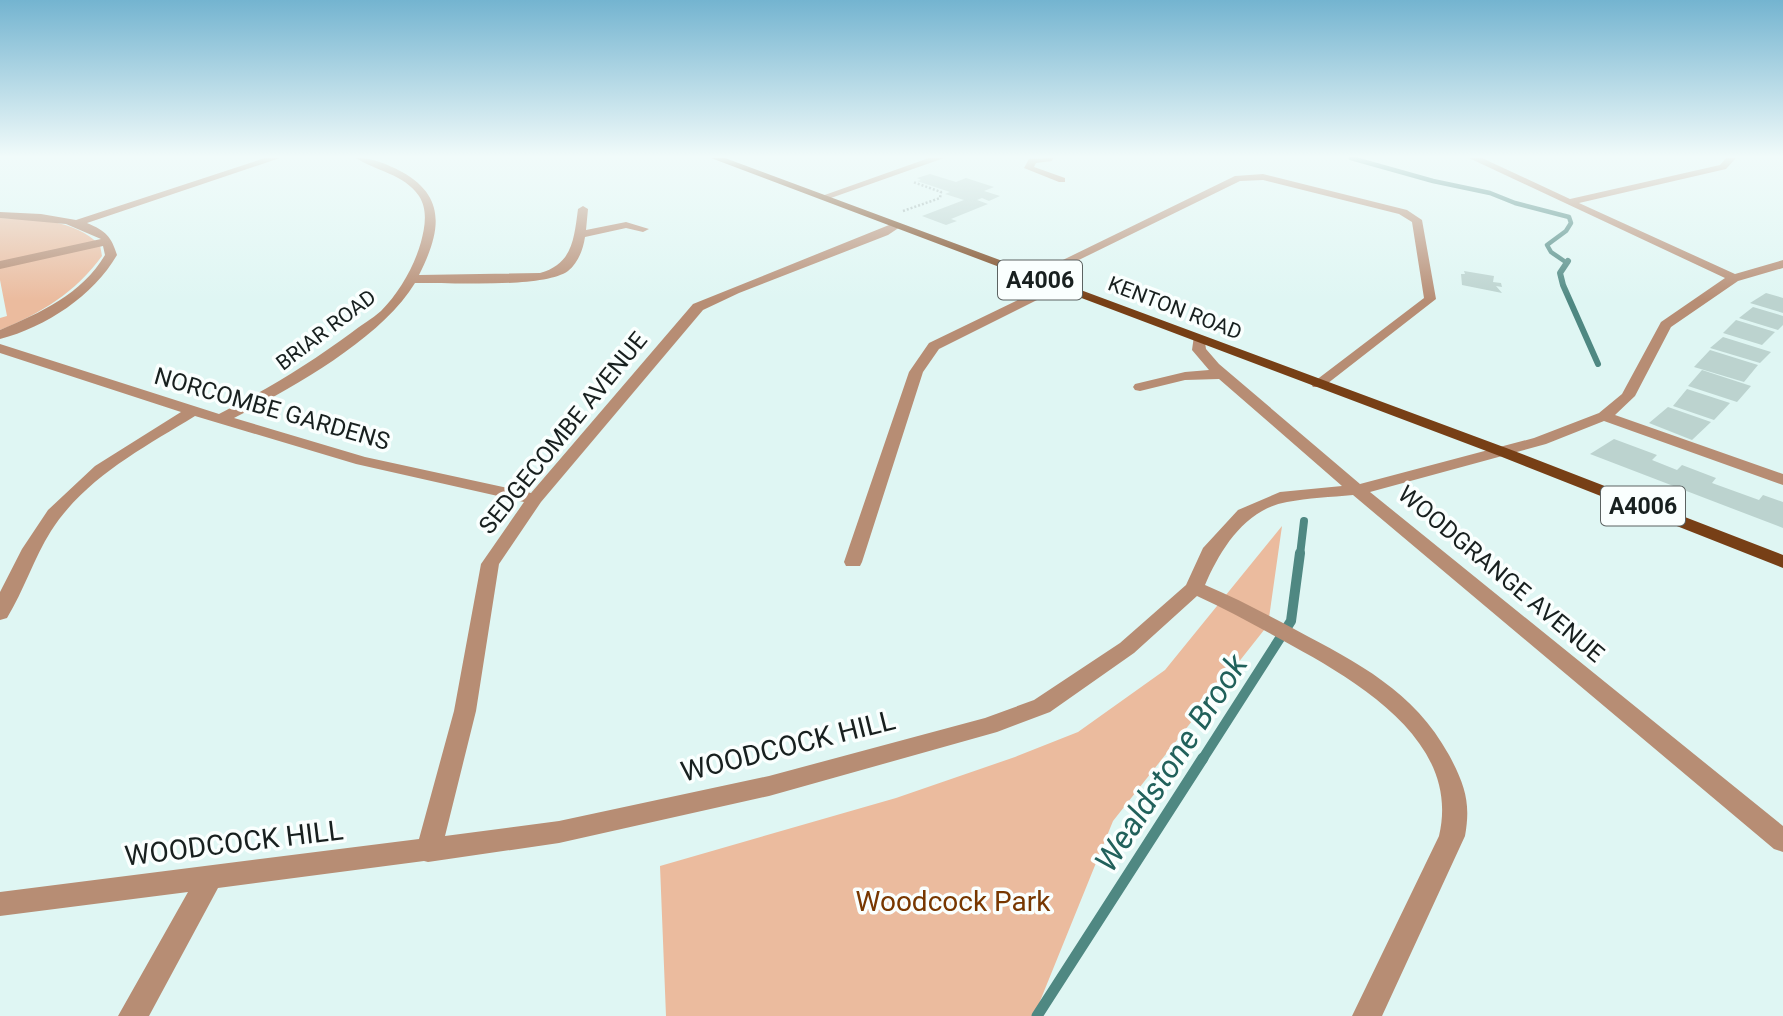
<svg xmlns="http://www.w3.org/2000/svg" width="1783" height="1016" viewBox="0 0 1783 1016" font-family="Roboto,sans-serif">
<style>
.green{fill:#ebbb9e}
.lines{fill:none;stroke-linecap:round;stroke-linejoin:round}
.stream-far4{stroke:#4f8882;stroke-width:4.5}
.stream-far3{stroke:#4f8882;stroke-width:6}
.stream-far2{stroke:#4f8882;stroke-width:8}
.stream-far1{stroke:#4f8882;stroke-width:10}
.stream{stroke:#4f8882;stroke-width:11}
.building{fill:#bcd3cf}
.path{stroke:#9badab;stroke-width:2.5;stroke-dasharray:2 2;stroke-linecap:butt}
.minor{fill:#b78d74;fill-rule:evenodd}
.major{fill:#773f16;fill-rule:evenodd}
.labels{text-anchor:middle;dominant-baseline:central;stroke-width:7;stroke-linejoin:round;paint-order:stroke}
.far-street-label{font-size:21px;fill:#18201f;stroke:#fafffe}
.shield{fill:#fafffe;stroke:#5c6362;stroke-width:2}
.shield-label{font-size:23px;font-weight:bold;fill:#18201f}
.street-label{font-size:24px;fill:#18201f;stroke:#fafffe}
.near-street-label{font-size:28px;fill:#18201f;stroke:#fafffe}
.near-park-label{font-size:28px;fill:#783700;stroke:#fafffe}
.near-water-label{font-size:32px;font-style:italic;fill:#21615b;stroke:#fafffe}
</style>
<rect width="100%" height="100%" fill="#dff6f3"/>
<!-- green -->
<g class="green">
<path d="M0 218C35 219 74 219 100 245L102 256C76 292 40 314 0 330V318L7 316 0 280Z"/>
<path d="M1282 526 1268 625 1113 821 1034 1016H666L660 866 896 798 1015 757 1078 732 1165 670Z"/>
</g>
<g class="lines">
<!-- stream-far4 -->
<path class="stream-far4" d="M1351 158 1433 181 1490 193 1515 203 1569 217 1571 223 1566 231 1547 245 1551 252 1567 263"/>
<!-- stream-far3 -->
<path class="stream-far3" d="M1568 261 1560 273 1563 285 1598 364"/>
<!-- stream-far2 -->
<path class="stream-far2" d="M1300 555 1304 521"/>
<!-- stream-far1 -->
<path class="stream-far1" d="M1202 760 1291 621 1300 553"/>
<!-- stream -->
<path class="stream" d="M1037 1016 1203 758"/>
</g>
<!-- building -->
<g class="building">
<path d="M930 174 956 182 966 178 994 187 984 191 1000 196 989 201 982 198 977 200 988 204 951 219 957 221 946 225 922 216 964 200 945 194 950 192 917 181 921 180 917 178Z"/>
<path d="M1464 271 1494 276 1493 282 1501 283 1502 287 1496 286 1502 293 1462 285 1461 274H1465Z"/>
<path d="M1766 293 1783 298V313L1750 303Z"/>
<path d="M1753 307 1783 316V325L1778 330 1739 318Z"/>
<path d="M1736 320 1775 332 1762 345 1723 333Z"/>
<path d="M1723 337 1771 352 1760 363 1710 348Z"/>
<path d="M1710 350 1758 365 1744 382 1694 367Z"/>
<path d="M1702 370 1751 386 1737 402 1688 386Z"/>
<path d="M1687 389 1730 403 1714 420 1673 406Z"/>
<path d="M1668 407 1711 422 1692 440 1649 423Z"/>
<path d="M1614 439 1657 455 1652 460 1677 470 1682 465 1716 478 1712 483 1759 500 1763 495 1783 502V528L1590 454Z"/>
</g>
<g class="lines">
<!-- path -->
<path class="path" d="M903 211 940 198 941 192 913 182"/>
<!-- minor -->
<g class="minor">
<path d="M265 158H280L87 223C106 231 111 236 117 255 93 296 46 327 0 339V330C40 313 82 294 105 255L103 246 0 269V261L101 239 66 224 0 218V212L41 214 76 220Z"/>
<path d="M356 158C373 158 387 164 402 172 449 198 439 235 419 275L540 273C573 264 574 238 578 209L583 206 588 209 586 230 626 222 649 229 643 232 626 228 585 237C583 250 578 263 568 271 543 289 448 282 415 283 381 339 292 388 234 418L365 457 531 493 693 304 894 223 903 225 888 235 739 293 703 310 541 502 499 564 476 711 445 836 559 821 769 776 985 718 1034 700 1120 643 1186 585 1203 548 1238 510 1280 492 1342 486 1219 379 1185 380 1140 391 1135 390 1133 387 1135 384 1185 372 1209 370 1192 350 1194 336H1204L1206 349 1219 364 1360 484 1534 438 1599 413 1622 394 1661 322 1725 278 1469 158H1482L1570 199 1720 165 1726 158H1736L1726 169 1579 203 1735 274 1783 260V268L1738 281 1671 327 1635 396 1615 415 1783 474V485L1604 421 1546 444 1370 492 1783 826V852L1774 849 1353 495C1331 497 1308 498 1287 502 1245 509 1220 550 1205 585 1236 598 1266 614 1296 630 1358 663 1414 691 1449 755 1465 785 1471 803 1465 836L1382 1016H1352L1439 836C1462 739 1353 679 1282 640 1254 625 1226 609 1197 596L1134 653 1050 712 997 732 769 796 559 843 428 862 424 861 218 888 149 1016H118L188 892 0 916V892L419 839 454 711 481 564 524 502 356 464 195 416C143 448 85 478 51 531 34 558 24 590 7 618L0 620V592L22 549 48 510 95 466 181 412 0 353V344L219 414C266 390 309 364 351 333 361 325 372 319 381 311 399 293 414 267 421 242 425 227 428 210 419 196 404 174 376 171 356 158Z"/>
<path d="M929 158H944L828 199 819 197Z"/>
<path d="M1053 158 1052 161 1036 163 1034 167 1065 178V182H1059L1024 168 1029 159Z"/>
<path d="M1263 174 1407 210 1422 220 1436 299 1323 387H1313L1311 384 1424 298 1412 222 1399 214 1263 180 1240 181 1038 280 1028 277 1235 176Z"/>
<path d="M1057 281 1063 285 1061 288 939 349 923 372 862 562 860 566H846L844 562 909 372 929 343Z"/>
</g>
<!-- major -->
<path class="major" d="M711 158H725L1509 449 1783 555V568L1497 455Z"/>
</g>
<!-- sky -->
<linearGradient id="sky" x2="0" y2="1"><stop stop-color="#74b4d0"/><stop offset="0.52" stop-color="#f1fbfa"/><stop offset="1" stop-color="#f1fbfa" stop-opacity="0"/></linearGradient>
<rect width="1783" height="301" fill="url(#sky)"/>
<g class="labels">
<!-- far-street labels -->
<g class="far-street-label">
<text transform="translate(1175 308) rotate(21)">KENTON ROAD</text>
<text transform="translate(326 330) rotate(-37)">BRIAR ROAD</text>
</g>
<!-- shield labels -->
<g class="shield">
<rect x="998" y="260.5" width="84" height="39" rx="5"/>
<rect x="1601" y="486.5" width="84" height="39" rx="5"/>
</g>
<g class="shield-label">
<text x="1040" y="280">A4006</text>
<text x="1643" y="506">A4006</text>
</g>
<!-- street labels -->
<g class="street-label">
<text transform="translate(272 409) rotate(16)">NORCOMBE GARDENS</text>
<text transform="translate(563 433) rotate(-51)">SEDGECOMBE AVENUE</text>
<text transform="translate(1501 574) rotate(40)">WOODGRANGE AVENUE</text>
</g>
<!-- near-street labels -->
<g class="near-street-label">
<text transform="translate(788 746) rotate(-14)">WOODCOCK HILL</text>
<text transform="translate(234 843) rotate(-7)">WOODCOCK HILL</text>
</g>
<!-- near-park labels -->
<g class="near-park-label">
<text x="953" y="901">Woodcock Park</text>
</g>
<!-- near-water labels -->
<g class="near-water-label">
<text transform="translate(1171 763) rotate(-57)">Wealdstone Brook</text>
</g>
</g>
</svg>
